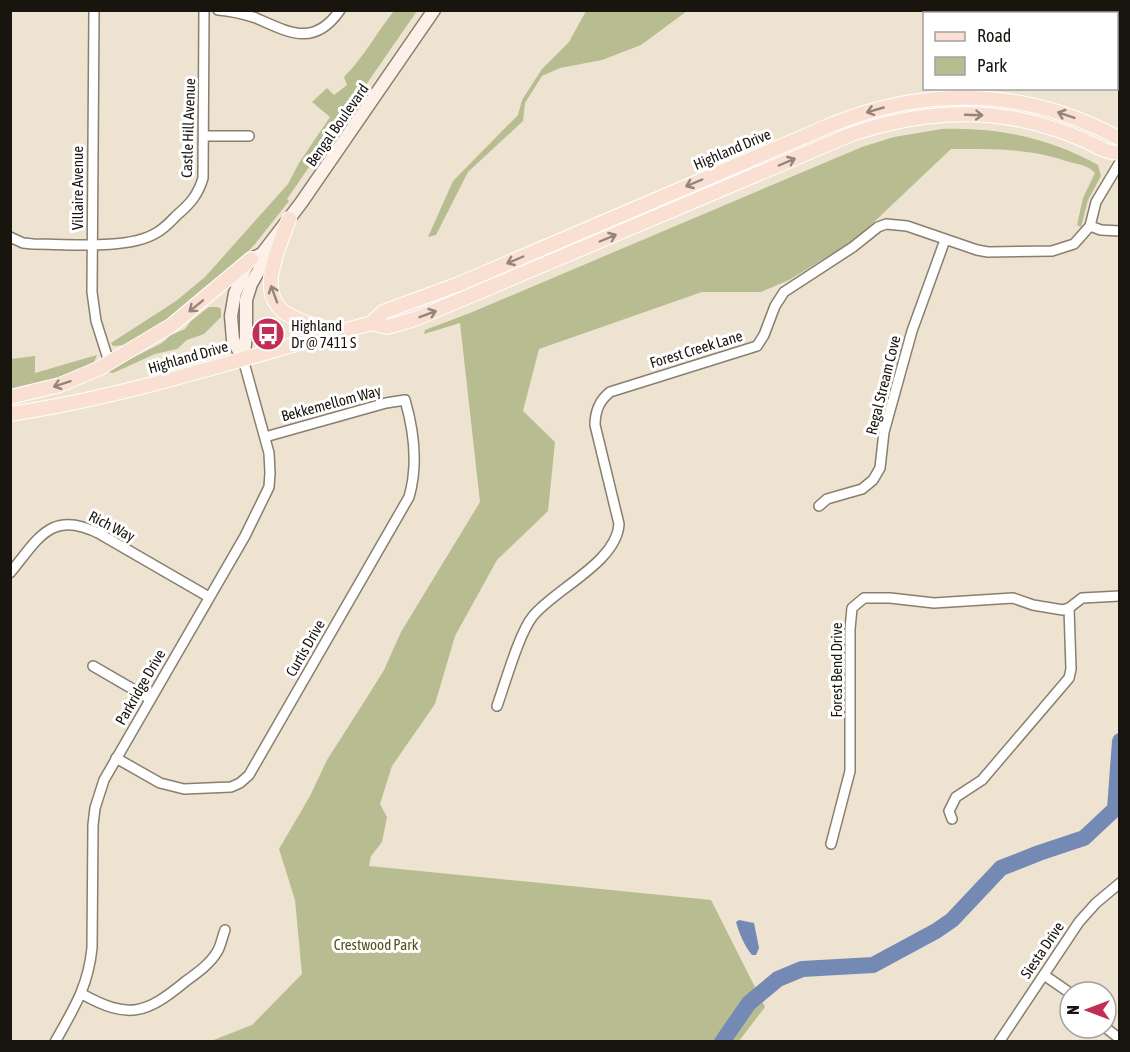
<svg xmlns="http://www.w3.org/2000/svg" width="1130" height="1052" viewBox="0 0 1130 1052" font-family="'Asap Condensed',sans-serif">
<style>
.green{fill:#b8bc91}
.water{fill:#7489b3}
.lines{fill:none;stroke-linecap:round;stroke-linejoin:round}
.river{stroke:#7489b3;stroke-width:16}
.minor-casing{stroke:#887f6e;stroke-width:12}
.secondary-casing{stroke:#887f6e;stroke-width:15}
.primary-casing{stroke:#fff;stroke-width:16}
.minor{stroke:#fff;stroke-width:9}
.secondary{stroke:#fcf0e9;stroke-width:12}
.primary{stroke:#fae0d3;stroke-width:14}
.oneway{stroke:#94847a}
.labels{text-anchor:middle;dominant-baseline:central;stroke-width:6;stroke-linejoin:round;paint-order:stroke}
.street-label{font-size:15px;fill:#18140e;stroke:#fff}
.poi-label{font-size:15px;fill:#18140e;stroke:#fff;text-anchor:start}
.park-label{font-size:15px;fill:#52541b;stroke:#fff}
</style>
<rect width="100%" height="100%" fill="#eee3d1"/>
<!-- green -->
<g class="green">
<path d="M394 11H417L287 199 289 201 255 244 234 267 171 320 153 328 127 345 113 346 111 343 176 301 205 277 288 184 299 163 330 117 312 102 327 88 334 95 347 85 344 77C364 57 377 32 394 11Z"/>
<path d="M586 11H687L641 45 602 60 560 68 542 76 525 103 523 121 468 172 436 235 428 237 453 181 518 115 522 100 542 69 569 42Z"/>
<path d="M942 129C997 127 1050 138 1098 165L1101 176 1088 200 1081 227 1077 225 1083 198 1095 173C1087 164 1075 164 1066 161 1030 148 989 149 951 149L856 239 789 280 761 292H702L539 349 523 411 555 442 548 511 497 560 455 636 435 704 392 766 380 804 387 817 382 842 371 856 369 866 711 900 765 1007 739 1041H211L252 1025 302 974 295 900 279 849 310 796 327 760 366 699 384 670 401 632 480 502 460 323 424 334 425 330 470 313 862 147 894 137Z"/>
<path d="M209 307H218L221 309V317L204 334 187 340 177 349 155 354 113 373 108 372 110 369 162 343 171 335 185 329 191 321Z"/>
<path d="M97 355 93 365 47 383 11 392V359L35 356V373Z"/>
</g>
<!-- water -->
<path class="water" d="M739 920 754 923 759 948 756 955H752C745 947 739 933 736 922Z"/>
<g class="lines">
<!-- river -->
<path class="river" d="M722 1042 749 1003 778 979 802 969 873 965 936 931 952 920 1001 868 1039 853 1084 838 1115 809 1120 741"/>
<!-- minor casing -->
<g class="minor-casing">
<g id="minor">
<path d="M94 10 92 292 96 321 109 362"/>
<path d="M218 10C231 11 244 14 256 18 288 32 314 48 340 10"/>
<path d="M204 136H249"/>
<path d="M1090 226 1101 230 1120 231"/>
<path d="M10 237 23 243 33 244C66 244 129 250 156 233 164 229 171 221 177 215 190 204 198 195 203 178L204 10"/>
<path d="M819 506 827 499 862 489 873 480 880 468 884 432 912 331 945 240"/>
<path d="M10 573C39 538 51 509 100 534L209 597"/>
<path d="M93 666 150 699"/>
<path d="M497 706C505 684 519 633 533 616 555 589 617 562 619 524L595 425C595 411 599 401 610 392L757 346 764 335 775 306 784 292 853 247 878 227 886 224 907 226 977 250 988 252 1052 251 1074 244 1090 226 1096 202 1120 162"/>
<path d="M116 758 160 783 184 789 231 787 240 783 249 775 409 497C418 466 414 431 405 400L386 403 265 437"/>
<path d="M952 819 949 811 956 797 982 780 1069 678 1071 669 1069 608"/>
<path d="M831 844 850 771V629L852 608 864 598H890L934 603 1013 598 1033 605 1063 610 1069 608 1082 598 1120 596"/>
<path d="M1044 975 1070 993"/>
<path d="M82 994C129 1020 146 1014 186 981 197 973 210 964 217 952 221 946 222 937 225 930"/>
<path d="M1106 1028 1120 1039"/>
<path d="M55 1042C74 1008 88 987 92 948L93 825 95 808 104 780 245 536 269 487 270 473 269 453 243 359"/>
<path d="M999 1042 1079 922 1096 903 1120 883"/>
</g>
</g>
<!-- secondary casing -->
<g class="secondary-casing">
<g id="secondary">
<path d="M243 359 233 340 231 316 235 293 247 265 251 259 262 254 301 203 434 10"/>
<path d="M243 359 246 337V300L251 284 262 265V254"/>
</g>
</g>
<!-- primary casing -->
<g class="primary-casing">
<g id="primary">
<path d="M289 219C280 246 254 294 287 314 302 323 320 327 337 331"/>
<path d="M372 323 383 312 459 284 833 124C929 86 1028 88 1120 139"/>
<path d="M10 397 60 385 100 368 172 325 251 259"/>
<path d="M10 414C123 397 230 362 339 332L372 323 387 327 415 319 852 134C916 112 986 106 1051 128 1063 131 1074 136 1086 141 1097 146 1106 153 1120 153"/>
</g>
</g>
<!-- minor -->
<use href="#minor" class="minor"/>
<!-- secondary -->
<use href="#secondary" class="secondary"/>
<!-- primary -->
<use href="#primary" class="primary"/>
</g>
<!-- one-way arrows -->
<defs><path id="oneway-shaft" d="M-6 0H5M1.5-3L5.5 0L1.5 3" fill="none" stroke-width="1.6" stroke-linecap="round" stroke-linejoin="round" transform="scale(1.5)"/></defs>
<g class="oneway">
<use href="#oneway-shaft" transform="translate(875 110) rotate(164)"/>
<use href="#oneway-shaft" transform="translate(974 115) rotate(2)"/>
<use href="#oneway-shaft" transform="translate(1066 115) rotate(-161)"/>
<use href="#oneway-shaft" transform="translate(787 162) rotate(-23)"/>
<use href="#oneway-shaft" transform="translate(694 183) rotate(157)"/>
<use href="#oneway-shaft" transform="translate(608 238) rotate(-23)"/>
<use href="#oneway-shaft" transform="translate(515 260) rotate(157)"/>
<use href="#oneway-shaft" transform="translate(274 294) rotate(-110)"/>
<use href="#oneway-shaft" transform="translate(196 306) rotate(141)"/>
<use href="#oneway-shaft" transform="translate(428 314) rotate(-21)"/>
<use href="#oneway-shaft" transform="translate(62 384) rotate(162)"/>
</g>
<!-- icons -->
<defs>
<g id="bus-disc" transform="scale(1.725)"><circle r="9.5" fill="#c03054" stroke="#fff"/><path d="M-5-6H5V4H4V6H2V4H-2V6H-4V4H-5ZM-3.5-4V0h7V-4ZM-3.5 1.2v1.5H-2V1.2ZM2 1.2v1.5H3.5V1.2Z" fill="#fff"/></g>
</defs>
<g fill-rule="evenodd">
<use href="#bus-disc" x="268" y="334"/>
</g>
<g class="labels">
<!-- street labels -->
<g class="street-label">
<text transform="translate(337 125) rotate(-55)">Bengal Boulevard</text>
<text transform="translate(188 128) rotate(-88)">Castle Hill Avenue</text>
<text transform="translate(732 149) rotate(-23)">Highland Drive</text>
<text transform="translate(77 188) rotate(-90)">Villaire Avenue</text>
<text transform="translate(696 349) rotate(-17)">Forest Creek Lane</text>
<text transform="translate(188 357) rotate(-16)">Highland Drive</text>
<text transform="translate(883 385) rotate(-76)">Regal Stream Cove</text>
<text transform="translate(331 403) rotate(-15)">Bekkemellom Way</text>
<text transform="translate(112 526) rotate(27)">Rich Way</text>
<text transform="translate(305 648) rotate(-60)">Curtis Drive</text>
<text transform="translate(836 670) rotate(-90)">Forest Bend Drive</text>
<text transform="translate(140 687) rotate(-60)">Parkridge Drive</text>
<text transform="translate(1042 950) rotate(-56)">Siesta Drive</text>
</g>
<!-- poi labels -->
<g class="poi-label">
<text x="291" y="325">Highland<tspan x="291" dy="17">Dr @ 7411 S</tspan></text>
</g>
<!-- park labels -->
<g class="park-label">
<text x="376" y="944">Crestwood Park</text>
</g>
</g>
<!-- border -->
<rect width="1130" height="1052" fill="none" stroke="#18140e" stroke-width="24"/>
<!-- legend -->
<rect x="923" y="12" width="195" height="78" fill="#ffffff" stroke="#a3a19f" stroke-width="1.5"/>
<rect x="935" y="32" width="30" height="9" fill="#fae0d3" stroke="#a3a19f" stroke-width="1.5"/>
<text x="977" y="42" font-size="18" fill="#18140e">Road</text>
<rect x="935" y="57" width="30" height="18" fill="#b8bc91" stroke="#a3a19f" stroke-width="1.5"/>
<text x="977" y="72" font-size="18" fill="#18140e">Park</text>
<!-- north arrow -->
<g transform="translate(1088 1010) rotate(270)"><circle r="28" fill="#ffffff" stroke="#a3a19f" stroke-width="1.5"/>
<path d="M0-4.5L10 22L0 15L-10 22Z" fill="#c03054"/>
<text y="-9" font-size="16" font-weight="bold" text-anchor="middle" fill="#18140e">N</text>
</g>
</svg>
